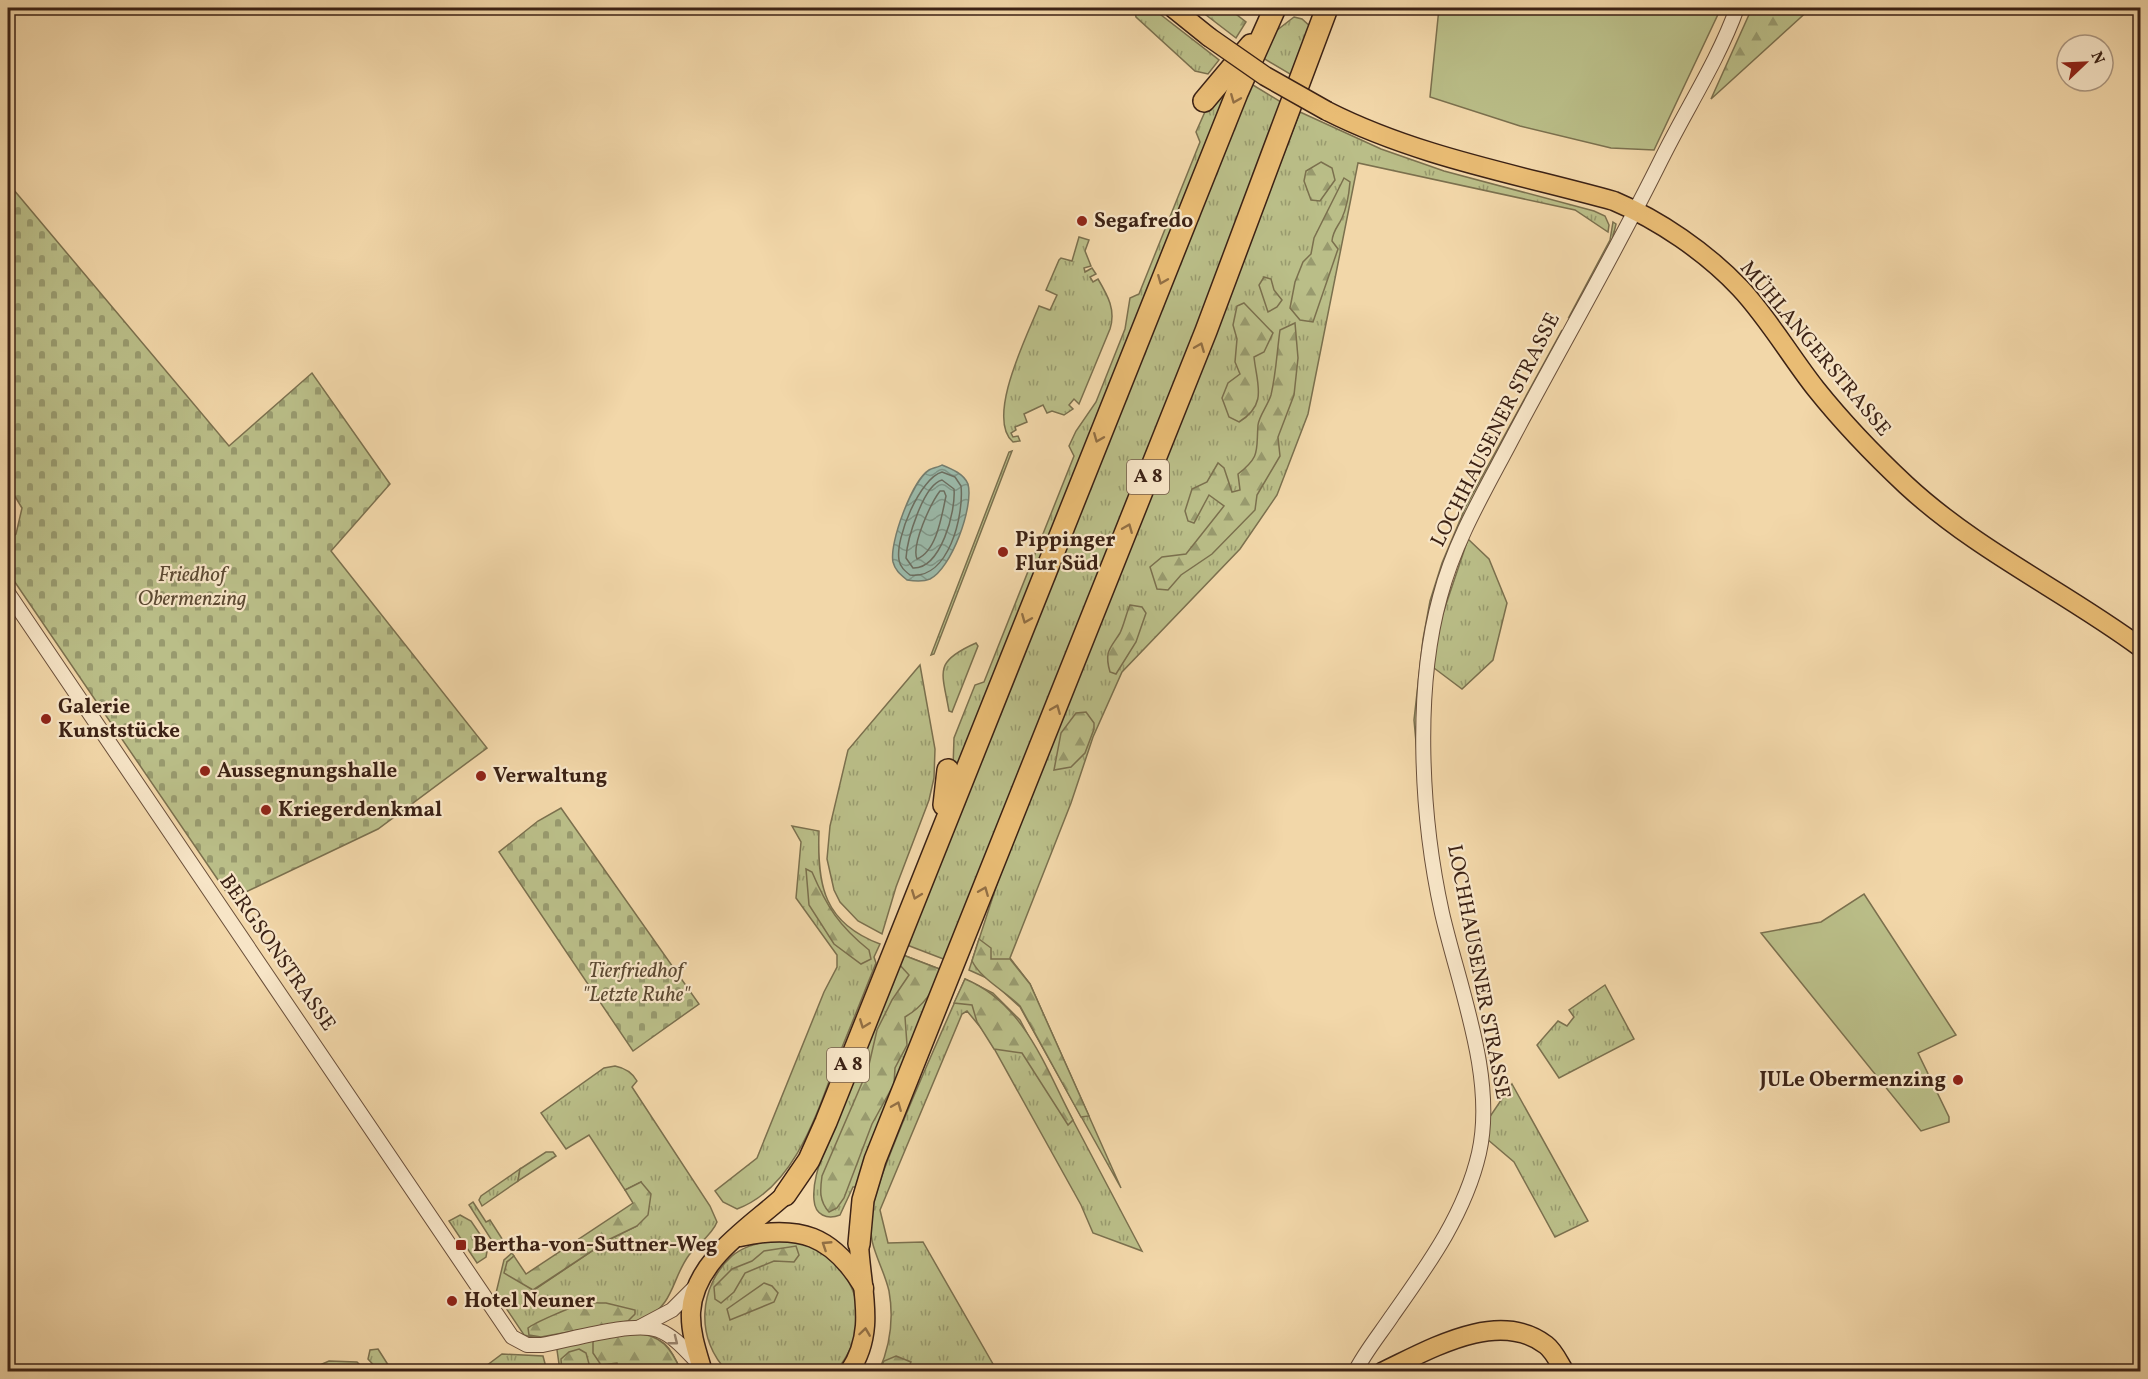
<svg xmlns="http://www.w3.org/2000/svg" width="2148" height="1379" viewBox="0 0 2148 1379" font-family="Vollkorn,serif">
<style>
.grass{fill:url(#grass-tufts);stroke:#7b704e;stroke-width:1.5}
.forest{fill:url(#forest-firs);stroke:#7b704e;stroke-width:1.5}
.cemetery{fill:url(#cemetery-stones);stroke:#7b704e;stroke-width:1.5}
.park{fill:#babe88;stroke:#7b704e;stroke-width:1.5}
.water{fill:url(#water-waves);stroke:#757d6e;stroke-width:1.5}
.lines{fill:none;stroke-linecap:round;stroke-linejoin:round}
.shore{stroke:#6c6e60;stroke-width:1.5}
.minor-casing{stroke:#6a4f3a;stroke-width:16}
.major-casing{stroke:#3c2215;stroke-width:21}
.highway-casing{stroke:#3c2215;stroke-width:24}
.minor{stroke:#f7e5c7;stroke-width:14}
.major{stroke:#e9bc74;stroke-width:18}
.highway{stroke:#e9bc74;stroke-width:21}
.major-bridge-casing{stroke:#3c2215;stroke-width:21;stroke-linecap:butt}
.major-bridge{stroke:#e9bc74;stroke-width:18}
.oneway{stroke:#926f44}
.oneway2{stroke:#9a846e}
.poi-dot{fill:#8f2418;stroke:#f7e5c7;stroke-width:2}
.labels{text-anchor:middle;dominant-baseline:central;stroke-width:4.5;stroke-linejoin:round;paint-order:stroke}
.shield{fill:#f7e5c7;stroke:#745c4a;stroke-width:1.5}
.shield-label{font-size:20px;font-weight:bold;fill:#3c2215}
.poi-label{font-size:21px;font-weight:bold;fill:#3c2215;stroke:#f7e5c7;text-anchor:start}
.street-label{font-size:21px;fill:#3c2215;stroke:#f7e5c7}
.park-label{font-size:21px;font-style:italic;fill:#5c4932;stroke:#f7e5c7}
</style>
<defs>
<pattern id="grass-tufts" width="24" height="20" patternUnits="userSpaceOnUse" patternTransform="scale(1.5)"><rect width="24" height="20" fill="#babe88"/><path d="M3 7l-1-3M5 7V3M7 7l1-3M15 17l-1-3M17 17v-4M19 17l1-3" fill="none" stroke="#989a6e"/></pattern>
<pattern id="forest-firs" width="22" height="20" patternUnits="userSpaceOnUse" patternTransform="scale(1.5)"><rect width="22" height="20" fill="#babe88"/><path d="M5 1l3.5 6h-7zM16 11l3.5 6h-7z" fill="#989a6e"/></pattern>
<pattern id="cemetery-stones" width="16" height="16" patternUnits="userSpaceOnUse" patternTransform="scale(1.5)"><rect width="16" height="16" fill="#babe88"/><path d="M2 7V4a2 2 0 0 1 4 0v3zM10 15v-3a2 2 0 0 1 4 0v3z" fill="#989a6e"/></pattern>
<pattern id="water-waves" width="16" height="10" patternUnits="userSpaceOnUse" patternTransform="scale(1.5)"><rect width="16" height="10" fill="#9bbaaa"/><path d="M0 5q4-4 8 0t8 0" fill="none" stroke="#809789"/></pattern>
</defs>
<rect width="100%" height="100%" fill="#f2d7a9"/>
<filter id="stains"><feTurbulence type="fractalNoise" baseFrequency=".00333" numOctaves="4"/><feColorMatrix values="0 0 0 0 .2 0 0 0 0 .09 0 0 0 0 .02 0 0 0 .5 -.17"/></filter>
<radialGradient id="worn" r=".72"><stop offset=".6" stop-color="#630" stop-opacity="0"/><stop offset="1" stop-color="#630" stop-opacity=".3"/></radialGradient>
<!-- grass -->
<g class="grass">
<path d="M1134 8H1152L1219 60 1208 74 1195 71 1136 17Z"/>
<path d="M1294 17 1302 19 1312 28 1295 77 1263 58 1276 31Z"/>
<path d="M1248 82 1286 105 946 960 907 945Z"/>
<path d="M1231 84 958 766 953 768 954 738 975 685 984 682 1074 456 1069 446 1076 431 1096 402 1125 329 1130 298 1139 294 1200 142 1196 132 1208 105Z"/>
<path d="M1300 112 1381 149 1444 171 1594 211 1605 216 1609 225 1608 232 1575 210 1358 163 1308 414 1277 495 1240 549 1122 672 1093 737 1071 803 1010 958 1030 984 1121 1188 1020 1007 989 979 969 970 998 881Z"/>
<path d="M1613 222 1616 224 1612 241 1572 316 1569 317 1610 240Z"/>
<path d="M1079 237 1089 240 1085 251 1091 266 1084 268 1085 272 1092 268 1096 274 1090 277 1093 282 1098 279C1108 296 1116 310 1110 329L1079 404 1074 399 1069 405 1073 409 1064 415 1052 411 1047 413 1043 405 1024 414 1027 422 1015 427 1016 430 1011 433 1013 437 1018 436 1020 441 1013 442C985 418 1028 334 1039 306L1050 310 1057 295 1046 290 1059 260 1061 258 1072 261Z"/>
<path d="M1562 330 1446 564 1418 764 1414 720 1423 639 1430 601 1442 563 1466 506Z"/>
<path d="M1012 451 934 654 931 655 1009 452Z"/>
<path d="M1468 539 1489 559 1507 603 1493 660 1462 689 1434 668 1435 637Z"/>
<path d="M976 643 978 646 952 712 949 711C942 671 933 662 976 643Z"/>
<path d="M920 665 935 749 934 778 929 800 896 887 882 934 858 921 840 902 834 890 827 859 830 826 848 750Z"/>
<path d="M792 826 819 831C817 886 824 923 880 944L874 957 876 963C863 995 851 1026 838 1057 818 1110 796 1187 737 1209L723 1202 715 1191 757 1158 824 992 837 967V955L796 898 801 842Z"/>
<path d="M903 955 942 970 857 1187H853L840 1215C827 1220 815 1215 814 1200 812 1181 821 1160 827 1142 849 1078 877 1017 903 955Z"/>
<path d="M965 979 993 993 1020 1020 1142 1251 1093 1233 1081 1205 986 1034 967 1011 962 1014 880 1210 888 1243 923 1242 997 1371H879C890 1346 894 1319 889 1291 883 1265 867 1245 871 1217 875 1189 888 1160 898 1134 919 1082 942 1031 965 979Z"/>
<path d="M1605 985 1634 1039 1559 1078 1537 1045 1558 1021 1567 1026 1574 1017 1569 1010Z"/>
<path d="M615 1066C625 1068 632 1072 637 1081L632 1087 710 1206 717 1222C712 1235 698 1244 689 1255 671 1280 675 1303 644 1320 616 1325 548 1344 524 1335L496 1293 504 1260 512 1253 514 1256 507 1262 534 1290 610 1239 637 1226 641 1182 625 1190 589 1135 566 1149 541 1113 604 1068Z"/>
<path d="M1512 1084 1588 1221 1555 1237 1514 1162 1487 1139 1489 1118Z"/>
<path d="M520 1169 518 1181 482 1206 479 1200 481 1196Z"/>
<path d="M473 1202 486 1222 490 1220 506 1245 496 1247 469 1205Z"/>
<path d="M460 1215 471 1221 488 1246 486 1257 477 1263 449 1221Z"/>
<path d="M774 1239C786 1241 800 1241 811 1245 823 1249 835 1261 842 1271 866 1304 861 1341 836 1371L728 1372C695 1340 698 1286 732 1256 744 1246 759 1243 774 1239Z"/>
<path d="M635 1333C665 1338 669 1345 681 1371H560L557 1350 559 1347Z"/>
<path d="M378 1349 392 1371H379L368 1359 370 1350Z"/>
<path d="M502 1354 543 1356 547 1371 478 1372Z"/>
</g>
<!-- forest -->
<g class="forest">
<path d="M1197 8H1228L1246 22 1236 38Z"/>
<path d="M1752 8H1811L1711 99Z"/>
<path d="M1321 162 1332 168 1335 180 1320 201 1311 200 1304 181 1306 171Z"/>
<path d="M1344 178 1350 182C1349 194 1347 207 1342 218 1338 227 1333 230 1332 241L1338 249 1313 322 1300 320 1290 308 1295 282 1303 262 1311 254 1314 238Z"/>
<path d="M1264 277 1271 279 1274 290 1282 300 1277 307 1268 312 1259 285Z"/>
<path d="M1244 303 1273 333 1264 352 1254 357C1257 385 1268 404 1239 422L1229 417 1222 398 1228 383 1240 374 1235 362 1237 339 1233 325 1237 306Z"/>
<path d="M1295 323 1298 358 1294 395 1278 437 1280 456 1257 495 1255 510 1212 554 1181 575 1168 590 1157 589 1150 567 1162 557 1186 554 1224 506 1209 495 1194 523 1188 521 1185 511 1192 489 1207 482 1218 463 1224 468 1232 492 1240 490 1238 474C1261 456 1256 451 1258 425 1259 416 1268 405 1271 395 1276 374 1277 351 1280 330Z"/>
<path d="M1130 605 1142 607 1146 613 1136 642 1116 674 1110 672C1104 651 1110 649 1120 633 1124 625 1126 614 1130 605Z"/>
<path d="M1086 712 1094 723V729L1085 753 1071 767 1054 770 1061 733 1076 713Z"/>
<path d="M806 869 812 872C827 907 839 926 869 950L871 959 861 964 834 944 809 905Z"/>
<path d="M979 939 991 948V959H1010L1030 984 1089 1116 1081 1117 1020 1006C1004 990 982 980 972 961Z"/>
<path d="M903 955 942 970C934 990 924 1006 905 1017L907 1045 895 1068 894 1084 872 1124 844 1198 837 1208 829 1212C819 1201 820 1190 822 1176L868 1069 877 1030 892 1000 909 975 899 964Z"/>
<path d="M965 979C1024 1003 1045 1067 1073 1120L1068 1125 1022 1053 994 1049 977 1022 972 1005 954 1003Z"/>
<path d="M546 1152H553L556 1156 518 1181 520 1169Z"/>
<path d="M641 1182 651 1194 648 1215 637 1226 610 1239 533 1290 504 1273 507 1262 514 1256 526 1274 633 1203 625 1190Z"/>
<path d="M796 1246 799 1255 794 1262 774 1261 745 1273 734 1292 721 1303 715 1299 714 1287 732 1269 752 1261 764 1251Z"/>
<path d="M764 1283 772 1286 778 1293 774 1302 730 1320 727 1309Z"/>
<path d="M606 1303 635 1310V1314L628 1321 541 1337 529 1335 528 1328C534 1323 573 1306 582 1304 589 1302 598 1303 606 1303Z"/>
<path d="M635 1333C662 1335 671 1348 681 1371H620L617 1363 601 1365 593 1353V1340Z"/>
<path d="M579 1349 586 1353 591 1371H562L561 1359 569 1352Z"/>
<path d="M896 1356 911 1362 907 1371H879L884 1361Z"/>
</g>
<!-- cemetery -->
<g class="cemetery">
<path d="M8 183 229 446 312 373 390 484 331 551 487 748 378 829 231 899 8 572V541L16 534 22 508 8 485V455L12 451 8 444Z"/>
<path d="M561 808 699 1004 633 1051 499 852 538 821Z"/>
</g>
<!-- park -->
<g class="park">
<path d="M1439 8H1721L1654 150 1611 148 1520 126 1430 97Z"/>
<path d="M1864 894 1956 1035 1918 1053 1949 1117V1122L1921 1131 1761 933 1821 922Z"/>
<path d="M329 1361 357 1362 366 1371H306Z"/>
</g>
<!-- water -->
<path class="water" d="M942 465C952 469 964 474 968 484 974 507 951 569 930 579 923 582 914 581 907 580 900 574 895 570 893 562 889 543 912 481 929 470 932 468 939 467 942 465Z"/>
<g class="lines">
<!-- shore -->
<g class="shore">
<path d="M942 472 955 477 961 486C964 515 949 580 910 575 905 571 900 567 899 560 895 538 920 478 942 472Z"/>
<path d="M942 480 954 489C956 511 941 569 913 568L906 558C907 540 923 485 942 480Z"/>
<path d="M940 491H944L946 496C942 514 937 551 917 559 911 545 931 503 940 491Z"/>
</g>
<!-- minor casing -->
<g class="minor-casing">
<g id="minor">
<path d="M8 593 512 1337 527 1345H542C571 1340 632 1321 658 1330 675 1336 688 1353 701 1366"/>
<path d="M640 1327 672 1310 696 1286"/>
<path d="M1355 1372C1365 1352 1380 1334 1392 1316 1428 1265 1465 1214 1479 1153 1496 1078 1459 987 1442 913 1421 818 1414 691 1440 597 1455 539 1487 487 1514 435 1563 343 1615 253 1661 160 1686 109 1718 61 1737 8"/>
</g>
</g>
<!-- major casing -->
<g class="major-casing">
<g id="major">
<path d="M1173 8 1209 37"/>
<path d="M1327 111C1418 157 1517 174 1614 201 1659 220 1706 252 1740 288 1769 319 1790 356 1816 389 1844 424 1874 455 1906 485 1976 550 2064 591 2140 647"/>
<path d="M740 1237C799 1224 833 1235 864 1288"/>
<path d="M703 1372C697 1352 690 1332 691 1312 694 1260 750 1227 785 1195"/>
<path d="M849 1372C877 1331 861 1290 859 1244"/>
<path d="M1382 1372C1429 1350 1498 1308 1546 1345 1554 1351 1559 1363 1565 1372"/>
</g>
</g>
<!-- highway casing -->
<g class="highway-casing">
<g id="highway">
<path d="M1204 101 1251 45"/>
<path d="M944 805 948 770"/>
<path d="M785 1195 809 1160 826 1122 1237 93 1275 8"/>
<path d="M859 1244 863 1200 875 1160 1206 331 1327 8"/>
</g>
</g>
<!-- minor -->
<use href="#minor" class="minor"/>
<!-- major -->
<use href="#major" class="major"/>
<!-- highway -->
<use href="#highway" class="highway"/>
<!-- major-bridge casing -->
<g class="major-bridge-casing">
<path id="major-bridge" d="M1209 37 1265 76 1327 111"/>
</g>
<!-- major-bridge -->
<use href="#major-bridge" class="major-bridge"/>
</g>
<!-- one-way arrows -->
<defs><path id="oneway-chevron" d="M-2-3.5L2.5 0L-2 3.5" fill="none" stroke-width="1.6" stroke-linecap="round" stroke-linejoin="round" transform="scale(1.5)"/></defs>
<g class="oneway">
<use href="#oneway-chevron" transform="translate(1235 99) rotate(112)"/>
<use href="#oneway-chevron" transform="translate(1162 280) rotate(112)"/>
<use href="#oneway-chevron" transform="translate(1200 347) rotate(-68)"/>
<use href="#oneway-chevron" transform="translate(1098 438) rotate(112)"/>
<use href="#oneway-chevron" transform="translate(1128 528) rotate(-68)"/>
<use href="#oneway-chevron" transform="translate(1026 619) rotate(112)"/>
<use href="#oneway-chevron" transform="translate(1056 709) rotate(-68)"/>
<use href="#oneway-chevron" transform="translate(984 891) rotate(-68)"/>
<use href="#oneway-chevron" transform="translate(916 895) rotate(111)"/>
<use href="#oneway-chevron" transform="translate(864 1024) rotate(111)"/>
<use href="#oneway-chevron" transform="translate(897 1106) rotate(-68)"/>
<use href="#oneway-chevron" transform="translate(826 1245) rotate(-147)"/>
<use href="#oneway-chevron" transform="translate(865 1332) rotate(-82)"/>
</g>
<use class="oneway2" href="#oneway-chevron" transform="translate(674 1341) rotate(38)"/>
<!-- markers -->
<g class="poi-dot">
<circle cx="1082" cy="221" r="6"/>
<circle cx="1003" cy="552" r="6"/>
<circle cx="46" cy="719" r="6"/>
<circle cx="205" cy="771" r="6"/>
<circle cx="481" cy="776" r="6"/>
<circle cx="266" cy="810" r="6"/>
<circle cx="1958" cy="1080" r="6"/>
<rect x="455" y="1239" width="12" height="12" rx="3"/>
<circle cx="452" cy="1301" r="6"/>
</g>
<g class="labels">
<!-- shield labels -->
<g class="shield">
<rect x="1127" y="460" width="42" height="34" rx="4.5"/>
<rect x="827" y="1048" width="42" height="34" rx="4.5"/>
</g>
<g class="shield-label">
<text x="1148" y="477">A 8</text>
<text x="848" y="1065">A 8</text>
</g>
<!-- poi labels -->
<g class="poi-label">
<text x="1094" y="221">Segafredo</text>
<text x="1015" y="540">Pippinger<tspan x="1015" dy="24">Flur Süd</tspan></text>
<text x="58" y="707">Galerie<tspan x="58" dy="24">Kunststücke</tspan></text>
<text x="217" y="771">Aussegnungshalle</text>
<text x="493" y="776">Verwaltung</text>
<text x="278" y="810">Kriegerdenkmal</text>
<text x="1946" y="1080" text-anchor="end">JULe Obermenzing</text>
<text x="473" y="1245">Bertha-von-Suttner-Weg</text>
<text x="464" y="1301">Hotel Neuner</text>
</g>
<!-- street labels -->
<g class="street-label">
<text transform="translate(1815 349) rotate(50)">MÜHLANGERSTRASSE</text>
<text transform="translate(1496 430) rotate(-63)">LOCHHAUSENER STRASSE</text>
<text transform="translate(277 953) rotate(55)">BERGSONSTRASSE</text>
<text transform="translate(1478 972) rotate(79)">LOCHHAUSENER STRASSE</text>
</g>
<!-- park labels -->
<g class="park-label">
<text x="192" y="575">Friedhof<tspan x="192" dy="24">Obermenzing</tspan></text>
<text x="636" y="971">Tierfriedhof<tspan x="636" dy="24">"Letzte Ruhe"</tspan></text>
</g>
</g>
<!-- margin -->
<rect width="2148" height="1379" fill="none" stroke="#f2d7a9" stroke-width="30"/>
<rect x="9" y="9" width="2130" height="1361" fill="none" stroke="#3c2215" stroke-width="3"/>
<rect x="15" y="15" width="2118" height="1349" fill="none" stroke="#3c2215" stroke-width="1.5"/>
<!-- north arrow -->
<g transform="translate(2085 63) rotate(67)"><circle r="28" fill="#f7e5c7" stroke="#ac9780" stroke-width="1.5"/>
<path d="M0-4.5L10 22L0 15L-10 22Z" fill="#8f2418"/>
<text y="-9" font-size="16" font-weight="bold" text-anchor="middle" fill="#3c2215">N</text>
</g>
<rect width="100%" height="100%" filter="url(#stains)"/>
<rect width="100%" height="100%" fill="url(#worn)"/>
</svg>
